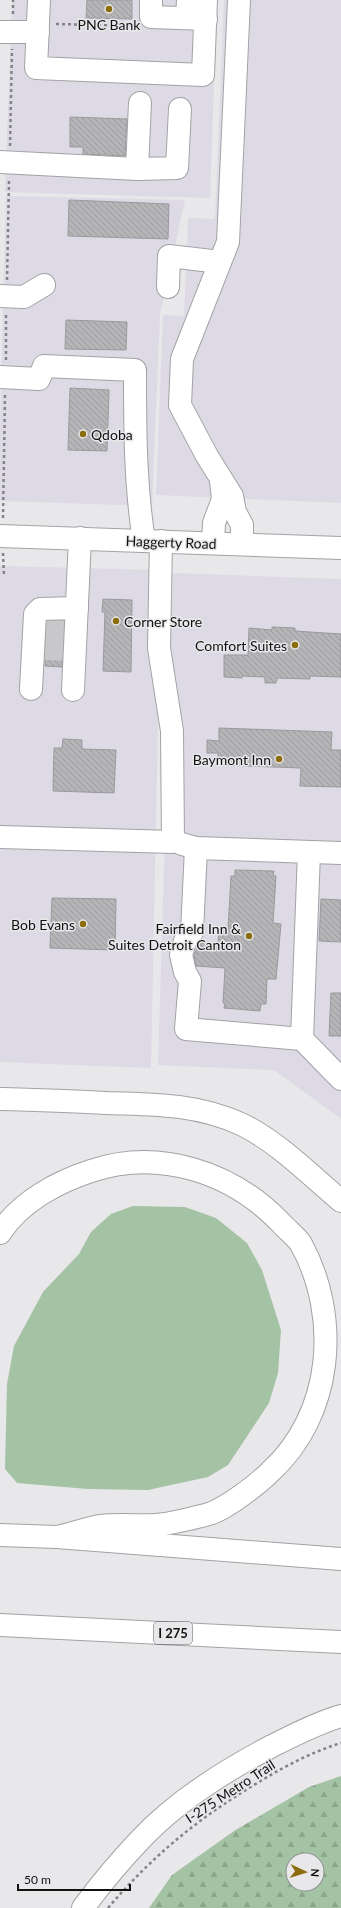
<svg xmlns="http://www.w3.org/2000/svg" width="341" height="1908" viewBox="0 0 341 1908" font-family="Lato,sans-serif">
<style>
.built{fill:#dddae5}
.grass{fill:#a4c2a4}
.forest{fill:url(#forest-firs);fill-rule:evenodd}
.building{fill:url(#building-back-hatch);stroke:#9a999c}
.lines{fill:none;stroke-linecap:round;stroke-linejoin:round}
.minor-tunnel{stroke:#c8c7ca;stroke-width:22;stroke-dasharray:22 11;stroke-linecap:butt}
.minor-casing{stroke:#a3a2a5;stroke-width:24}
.major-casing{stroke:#a3a2a5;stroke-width:24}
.highway-casing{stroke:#a3a2a5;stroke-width:24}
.path{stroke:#848385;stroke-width:2.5;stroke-dasharray:3 3;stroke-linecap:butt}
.minor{stroke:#fff;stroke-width:22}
.major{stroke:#fff;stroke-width:22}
.highway{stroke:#fff;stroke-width:22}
.poi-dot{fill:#8c6d0e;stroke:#e8e7ea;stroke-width:1.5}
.labels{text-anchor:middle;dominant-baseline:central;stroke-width:3;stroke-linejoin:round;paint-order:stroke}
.shield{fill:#e8e7ea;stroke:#525153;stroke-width:1}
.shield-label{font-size:13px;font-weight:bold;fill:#111112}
.poi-label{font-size:14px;fill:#111112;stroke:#e8e7ea;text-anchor:end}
.street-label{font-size:14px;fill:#111112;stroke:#e8e7ea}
</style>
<defs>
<pattern id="forest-firs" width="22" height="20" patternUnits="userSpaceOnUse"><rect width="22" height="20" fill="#a4c2a4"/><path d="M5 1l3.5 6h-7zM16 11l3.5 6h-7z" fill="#8ca68c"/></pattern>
<pattern id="building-back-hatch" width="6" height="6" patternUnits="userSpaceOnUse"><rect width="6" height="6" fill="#b5b4b7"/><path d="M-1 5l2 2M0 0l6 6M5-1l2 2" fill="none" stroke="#9b9a9c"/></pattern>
</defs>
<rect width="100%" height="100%" fill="#e8e7ea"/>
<!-- built -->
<g class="built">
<path d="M12 0H217L210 198 5 192Z"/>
<path d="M224 0H341V503L156 495 163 315 184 316 188 218 215 219Z"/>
<path d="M6 196 185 200 160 314 152 506 0 501V425Z"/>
<path d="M0 566 161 570 151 1068 0 1062Z"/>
<path d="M173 573 341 579V1119L274 1070 158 1065Z"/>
</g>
<!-- grass -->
<path class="grass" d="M133 1206 185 1207 216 1218 247 1243 262 1270 281 1330 278 1373 269 1403 228 1465 208 1477 148 1490 88 1489 17 1483 5 1469 7 1384 14 1346 43 1292 79 1254 91 1232 111 1214Z"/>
<!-- forest -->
<path class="forest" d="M341 1776V1908H149L172 1875 234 1831 309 1787ZM293 1860H317V1884H293Z"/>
<!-- building -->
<g class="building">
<path d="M87 0H132V19L86 18Z"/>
<path d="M70 117 127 119 125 156 83 154V147H70Z"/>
<path d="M69 200 169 204 168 239 68 236Z"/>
<path d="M66 320 127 322 126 350 65 349Z"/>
<path d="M70 388 109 390 107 451 68 450Z"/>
<path d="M103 599 132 600 131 672 103 671 105 612H102Z"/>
<path d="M47 621H64L62 667 45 666Z"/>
<path d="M272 627 295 628V631L341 634V677L310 676V679L277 678 276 683H265V677L242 676V678L224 677V655H248L249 628 272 630Z"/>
<path d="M219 728 332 732 331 750H341V787L300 786 301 768 218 765V753H207V740L219 741Z"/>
<path d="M63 739 82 740V749L116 750 114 793 53 791 54 748H62Z"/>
<path d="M235 870 274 871 273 876H276L273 923 281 924 276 979H267L266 1004H261L260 1011 224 1008 225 1003H223L225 968 196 966 194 955 199 943 218 944 219 929 228 930 231 876H235Z"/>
<path d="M52 898 116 899 115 950 50 948Z"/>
<path d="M321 899 341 900V942L319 941Z"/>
<path d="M331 993H341V1036H329Z"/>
</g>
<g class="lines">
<!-- minor-tunnel -->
<g class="minor-tunnel">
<path d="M44 631 70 632"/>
<path d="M43 649 69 650"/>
</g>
<!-- minor casing -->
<g class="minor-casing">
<g id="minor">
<path d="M39 0 36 68 203 75 206 0"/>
<path d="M151 0V17L206 19"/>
<path d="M239 0 228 242 182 359 180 405 207 456 232 496 235 512 242 525V544"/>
<path d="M187 18 188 0"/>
<path d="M0 32H38"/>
<path d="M0 162 137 169 177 168 180 109"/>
<path d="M137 169 140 103"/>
<path d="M168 287 169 256 220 262"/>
<path d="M0 296 24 297 44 285"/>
<path d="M0 377 39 379 44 366 135 370C135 427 135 483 144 541"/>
<path d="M213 543 214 523 223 499 221 481"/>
<path d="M31 689 35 614 40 609 77 608"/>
<path d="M73 690 80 538"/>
<path d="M0 837 173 842 172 731 159 648 161 541"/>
<path d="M182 844 196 848 341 853"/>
<path d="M196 848 192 932 185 941 181 955 185 972 190 981 186 1029 302 1039 341 1079"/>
<path d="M302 1039 309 852"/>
</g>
</g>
<!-- major casing -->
<g class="major-casing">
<path id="major" d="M0 536 341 548"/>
</g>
<!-- highway casing -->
<g class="highway-casing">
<g id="highway">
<path d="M0 1099C35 1100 71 1101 106 1103 153 1104 199 1104 243 1125 279 1143 310 1175 341 1201"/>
<path d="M0 1233C20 1202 57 1182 91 1171 159 1148 232 1172 281 1223 287 1230 296 1236 301 1244 341 1317 333 1415 270 1472 257 1485 229 1506 212 1513 199 1517 169 1524 156 1525 138 1526 119 1524 101 1526 87 1528 72 1534 57 1537"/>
<path d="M0 1535 57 1537 341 1559"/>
<path d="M0 1625 341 1642"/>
<path d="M83 1908C100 1885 119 1862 139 1841 176 1801 224 1771 272 1746 294 1735 317 1723 341 1716"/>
</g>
</g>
<!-- path -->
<g class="path">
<path d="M13 14V0"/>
<path d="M56 24 137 26"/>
<path d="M10 146 12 49"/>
<path d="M7 280 9 181"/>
<path d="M6 360V315"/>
<path d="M3 518 5 395"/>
<path d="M3 553 4 576"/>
<path d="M108 1908C153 1855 200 1817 259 1782 285 1766 312 1752 341 1743"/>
</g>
<!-- minor -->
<use href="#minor" class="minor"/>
<!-- major -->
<use href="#major" class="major"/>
<!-- highway -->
<use href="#highway" class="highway"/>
</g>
<!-- markers -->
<g class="poi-dot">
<circle cx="109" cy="9" r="4"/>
<circle cx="83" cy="434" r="4"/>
<circle cx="116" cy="621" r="4"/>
<circle cx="295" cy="645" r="4"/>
<circle cx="279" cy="759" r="4"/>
<circle cx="83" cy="924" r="4"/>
<circle cx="249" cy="936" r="4"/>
</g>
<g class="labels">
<!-- shield labels -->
<rect class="shield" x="154" y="1622" width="38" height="22" rx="3"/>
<g class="shield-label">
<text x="173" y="1633">I 275</text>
</g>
<!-- poi labels -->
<g class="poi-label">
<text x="109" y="24" text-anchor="middle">PNC Bank</text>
<text x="91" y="434" text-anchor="start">Qdoba</text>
<text x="124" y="621" text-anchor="start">Corner Store</text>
<text x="287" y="645">Comfort Suites</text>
<text x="271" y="759">Baymont Inn</text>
<text x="75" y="924">Bob Evans</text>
<text x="241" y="928">Fairfield Inn &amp;<tspan x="241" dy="16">Suites Detroit Canton</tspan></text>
</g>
<!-- street labels -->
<g class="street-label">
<text transform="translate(171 542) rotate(2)">Haggerty Road</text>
<text transform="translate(230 1791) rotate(-33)">I-275 Metro Trail</text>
</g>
</g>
<!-- north arrow -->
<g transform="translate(305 1872) rotate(94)"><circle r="19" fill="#e8e7ea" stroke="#929194"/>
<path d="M0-3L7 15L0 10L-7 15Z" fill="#8c6d0e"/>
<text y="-6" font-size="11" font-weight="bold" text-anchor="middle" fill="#111112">N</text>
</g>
<!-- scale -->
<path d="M18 1884v6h112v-6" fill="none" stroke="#111112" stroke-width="2"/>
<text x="24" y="1884" font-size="12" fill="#111112" stroke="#e8e7ea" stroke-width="3" paint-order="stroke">50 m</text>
</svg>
